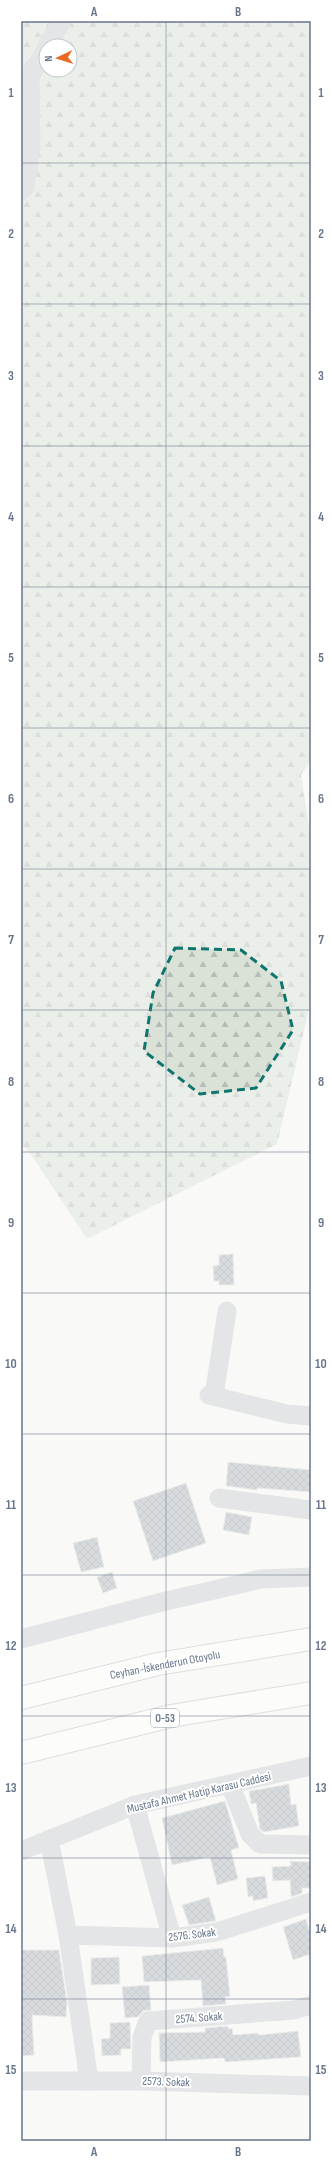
<svg xmlns="http://www.w3.org/2000/svg" width="332" height="2162" viewBox="0 0 332 2162" font-family="'Sofia Sans Condensed',sans-serif">
<style>
.forest{fill:url(#forest-firs);fill-rule:evenodd}
.building{fill:url(#building-cross-hatch);stroke:#dbdbd9}
.lines{fill:none;stroke-linecap:round;stroke-linejoin:round}
.highway-casing{stroke:#bbbec2;stroke-width:24}
.minor{stroke:#c9ccd0;stroke-width:19}
.highway{stroke:#fff;stroke-width:22}
.marked{fill:none;stroke:#0f766e;stroke-width:3;stroke-dasharray:8 5;stroke-linejoin:round}
.grid{fill:none;stroke:#67768a;stroke-width:1;stroke-opacity:0.55}
.labels{text-anchor:middle;dominant-baseline:central;stroke-width:4;stroke-linejoin:round;paint-order:stroke}
.shield{fill:#fff;stroke:#959fad;stroke-width:1}
.shield-label{font-size:11px;font-weight:bold;fill:#67768a}
.street-label{font-size:12px;fill:#67768a;stroke:#fff}
.neatline{fill:none;stroke:#67768a;stroke-width:1.5}
.grid-label{font-size:13px;text-anchor:middle;font-weight:bold;fill:#67768a}
</style>
<defs>
<pattern id="forest-firs" width="22" height="20" patternUnits="userSpaceOnUse"><rect width="22" height="20" fill="#dae2d8"/><path d="M5 1l3.5 6h-7zM16 11l3.5 6h-7z" fill="#b5bcb5"/></pattern>
<pattern id="building-cross-hatch" width="8" height="8" patternUnits="userSpaceOnUse"><rect width="8" height="8" fill="#b0b6be"/><path d="M0 0l8 8M0 8l8-8" fill="none" stroke="#9399a0"/></pattern>
</defs>
<rect width="100%" height="100%" fill="#f9f9f7"/>
<!-- forest -->
<path class="forest" d="M21 21H311V760L301 775 311 839V1001L277 1144 87 1239 30 1153 21 1144ZM46 46H70V70H46Z"/>
<!-- building -->
<g class="building">
<path d="M233 1254 234 1285H219V1281H214L213 1266 219 1265V1255Z"/>
<path d="M228 1462 311 1470V1492L257 1488V1490L226 1486Z"/>
<path d="M186 1483 206 1543 153 1561 133 1501Z"/>
<path d="M226 1512 252 1517 249 1535 223 1530Z"/>
<path d="M97 1537 104 1567 81 1572 73 1543Z"/>
<path d="M112 1572 117 1588 103 1593 97 1577Z"/>
<path d="M289 1784 291 1805 296 1804 299 1826 264 1832 260 1829 256 1803 251 1804 249 1791Z"/>
<path d="M225 1801 239 1848 231 1850 238 1879 217 1885 210 1857 172 1865 162 1818Z"/>
<path d="M290 1861 311 1862V1888H302V1893L291 1897 290 1880 273 1881 272 1867 291 1866Z"/>
<path d="M265 1876 268 1898 253 1901V1896L248 1897 246 1878Z"/>
<path d="M209 1897 216 1921 189 1925 182 1905Z"/>
<path d="M306 1919 311 1937V1954L293 1960 283 1927Z"/>
<path d="M223 1948 224 1957H226L230 1996 225 1997 226 2004 203 2006 201 1980 144 1982 142 1956Z"/>
<path d="M21 1950H59L67 2003 66 2017 32 2015 34 2055 21 2056Z"/>
<path d="M119 1957 120 1984 91 1985V1958Z"/>
<path d="M149 1985 151 2010 143 2011 138 2017 125 2018 122 1987Z"/>
<path d="M130 2022 131 2049H121V2055L102 2056 101 2039 110 2038V2023Z"/>
<path d="M228 2026V2029L232 2028 233 2035 258 2033 259 2035 298 2031 301 2057 225 2062 224 2058 160 2062 159 2033 205 2032V2028Z"/>
</g>
<g class="lines">
<!-- highway casing -->
<g class="highway-casing">
<g id="highway">
<path d="M21 1698 158 1664 311 1639"/>
<path d="M21 1753 171 1716 311 1693"/>
</g>
</g>
<!-- minor -->
<g class="minor">
<path d="M47 46 62 21"/>
<path d="M21 191 25 187 31 147 30 77 46 49"/>
<path d="M209 1395 287 1414 311 1416"/>
<path d="M214 1396 227 1311"/>
<path d="M219 1498 311 1510"/>
<path d="M21 1639 162 1602 261 1579 311 1577"/>
<path d="M230 1784 250 1834 260 1844 311 1845"/>
<path d="M135 1805 172 1938"/>
<path d="M49 1839 68 1935 89 2081"/>
<path d="M21 1851 135 1805 311 1766"/>
<path d="M68 1935 172 1938 217 1932 311 1902"/>
<path d="M21 2081H141L311 2086"/>
<path d="M141 2081 142 2037 148 2021 294 2010 311 2005"/>
</g>
<!-- highway -->
<use href="#highway" class="highway"/>
</g>
<!-- marked area -->
<path d="M0 0H332V2162H0ZM175 948 241 950 281 981 293 1030 256 1088 200 1094 144 1051 153 993Z" fill="#f9f9f7" fill-opacity=".55" fill-rule="evenodd"/>
<path class="marked" d="M175 948 241 950 281 981 293 1030 256 1088 200 1094 144 1051 153 993Z"/>
<!-- grid -->
<path class="grid" d="M166 21V2141M21 163H311M21 304H311M21 446H311M21 587H311M21 728H311M21 869H311M21 1010H311M21 1152H311M21 1293H311M21 1434H311M21 1575H311M21 1716H311M21 1858H311M21 1999H311"/>
<g class="labels">
<!-- shield labels -->
<rect class="shield" x="151" y="1709" width="28" height="18" rx="3"/>
<g class="shield-label">
<text x="165" y="1718">O-53</text>
</g>
<!-- street labels -->
<g class="street-label">
<text transform="translate(165 1665) rotate(-11)">Ceyhan-İskenderun Otoyolu</text>
<text transform="translate(199 1793) rotate(-13)">Mustafa Ahmet Hatip Karasu Caddesi</text>
<text transform="translate(192 1935) rotate(-7)">2576. Sokak</text>
<text transform="translate(199 2018) rotate(-4)">2574. Sokak</text>
<text transform="translate(166 2082) rotate(2)">2573. Sokak</text>
</g>
</g>
<!-- border -->
<rect width="332" height="2162" fill="none" stroke="#ffffff" stroke-width="44"/>
<!-- north arrow -->
<g transform="translate(58 58) rotate(266)"><circle r="19" fill="#ffffff" stroke="#c2c8d0"/>
<path d="M0-3L7 15L0 10L-7 15Z" fill="#ec6924"/>
<text y="-6" font-size="11" font-weight="bold" text-anchor="middle" fill="#67768a">N</text>
</g>
<rect x="22" y="22" width="288" height="2118" class="neatline"/>
<g class="grid-label">
<text x="94" y="16">A</text>
<text x="238" y="16">B</text>
<text x="11" y="97">1</text>
<text x="321" y="97">1</text>
<text x="11" y="238">2</text>
<text x="321" y="238">2</text>
<text x="11" y="380">3</text>
<text x="321" y="380">3</text>
<text x="11" y="521">4</text>
<text x="321" y="521">4</text>
<text x="11" y="662">5</text>
<text x="321" y="662">5</text>
<text x="11" y="803">6</text>
<text x="321" y="803">6</text>
<text x="11" y="944">7</text>
<text x="321" y="944">7</text>
<text x="11" y="1086">8</text>
<text x="321" y="1086">8</text>
<text x="11" y="1227">9</text>
<text x="321" y="1227">9</text>
<text x="11" y="1368">10</text>
<text x="321" y="1368">10</text>
<text x="11" y="1509">11</text>
<text x="321" y="1509">11</text>
<text x="11" y="1650">12</text>
<text x="321" y="1650">12</text>
<text x="11" y="1792">13</text>
<text x="321" y="1792">13</text>
<text x="11" y="1933">14</text>
<text x="321" y="1933">14</text>
<text x="11" y="2074">15</text>
<text x="321" y="2074">15</text>
<text x="94" y="2156">A</text>
<text x="238" y="2156">B</text>
</g>
</svg>
